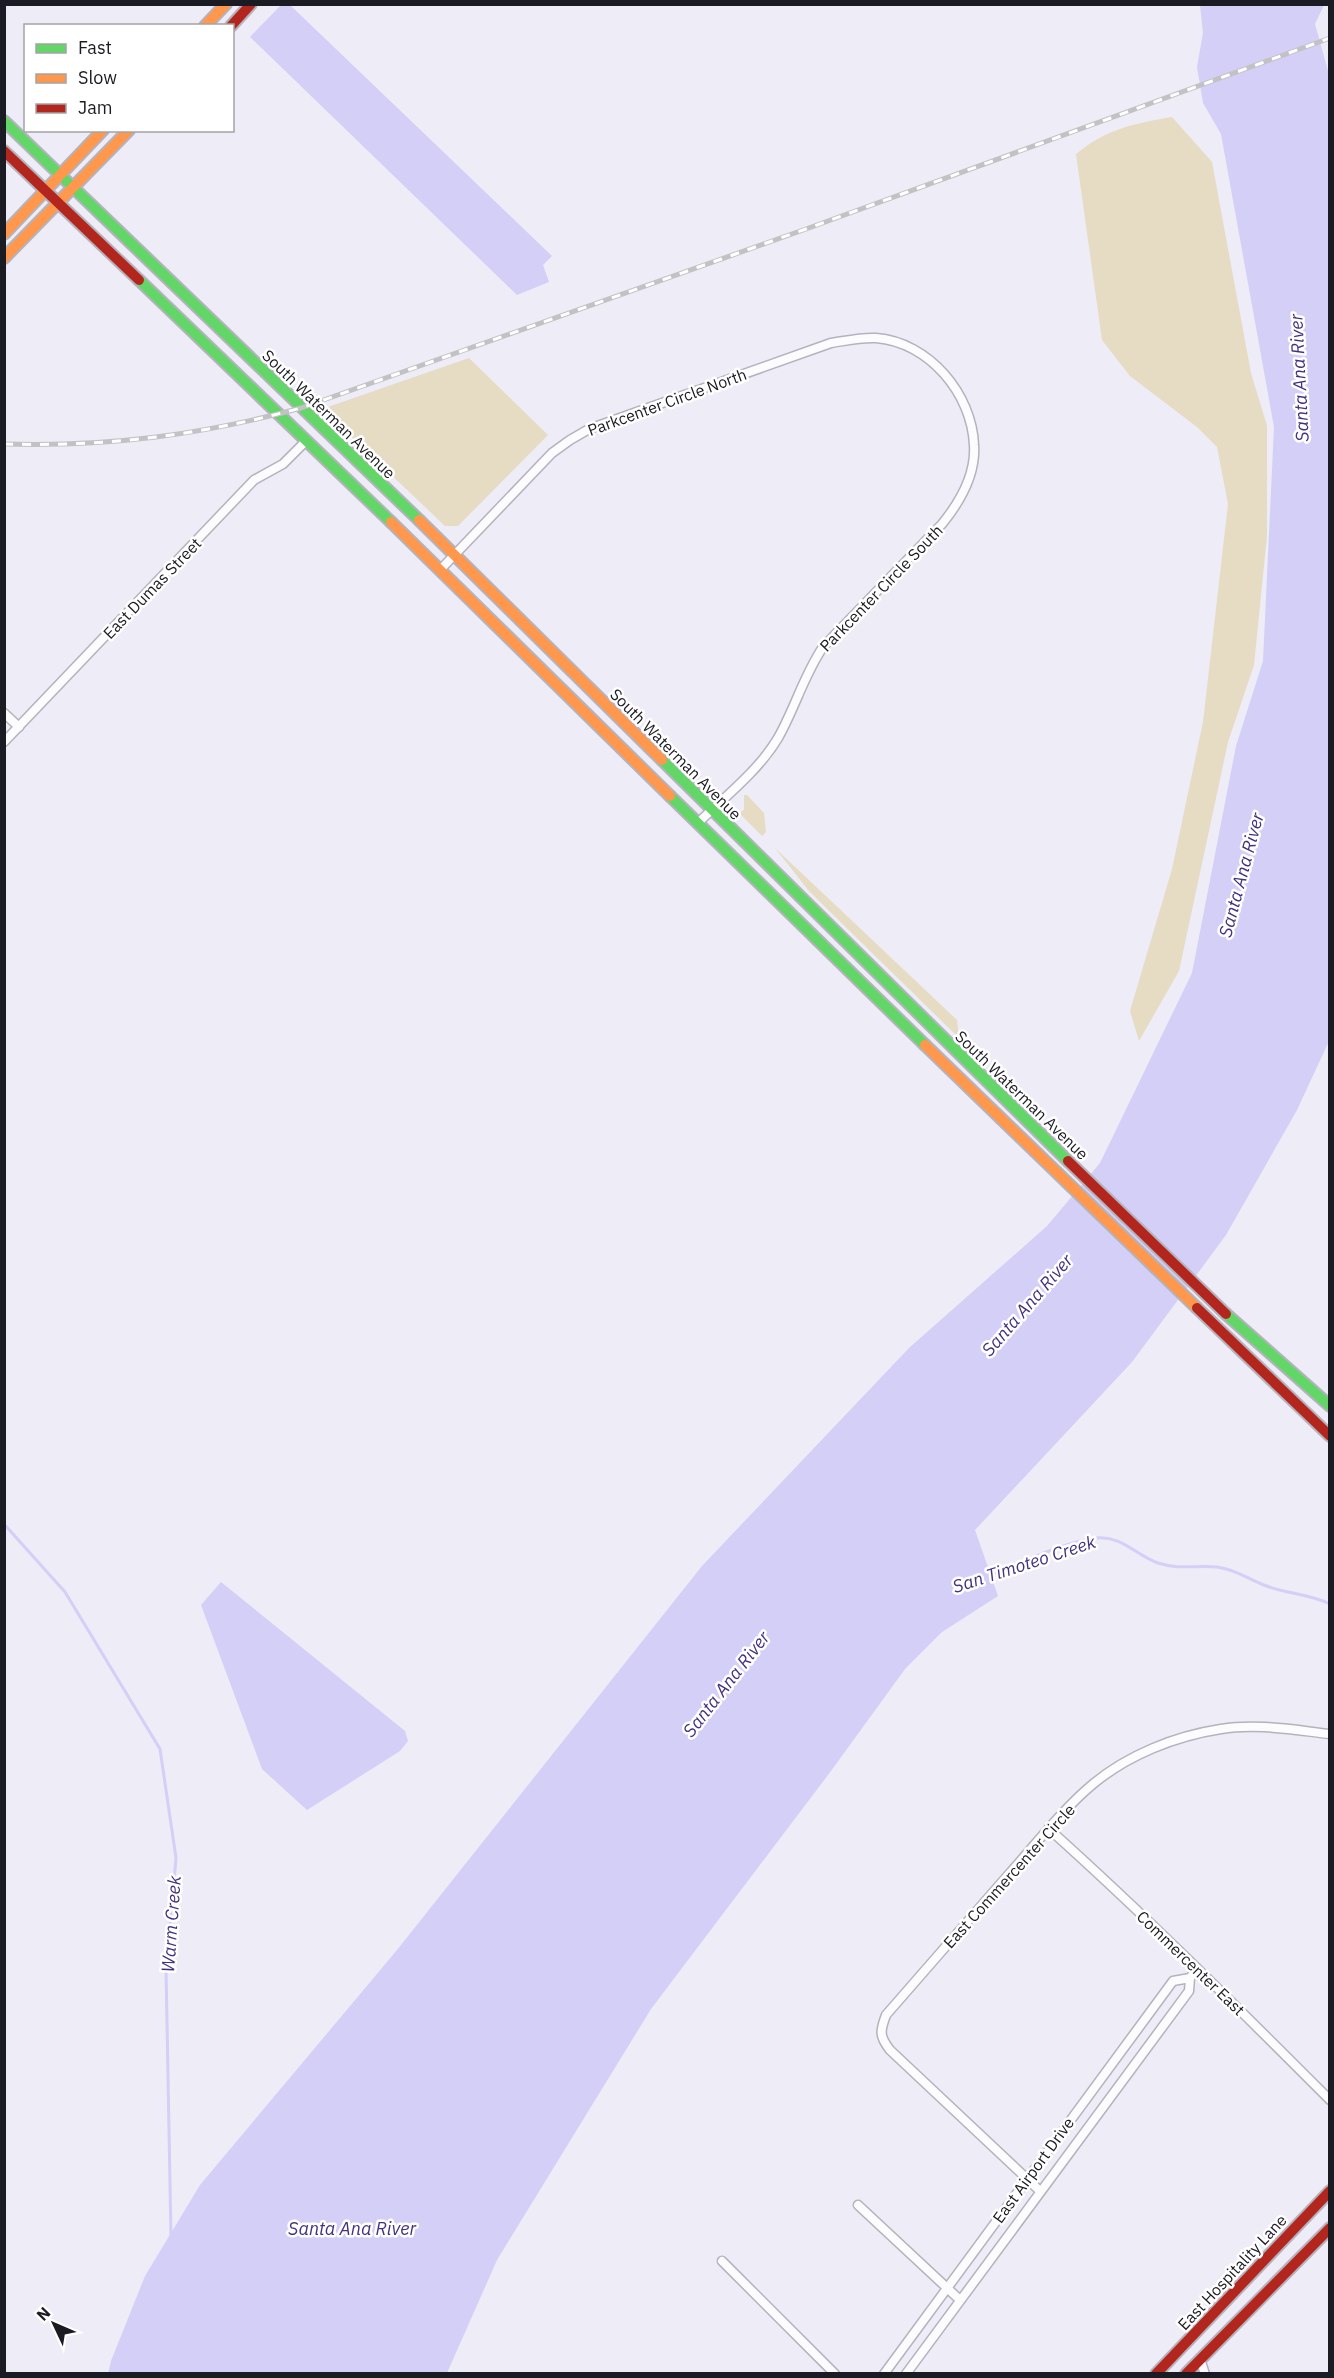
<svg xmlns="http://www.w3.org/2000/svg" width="1334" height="2378" viewBox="0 0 1334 2378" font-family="'IBM Plex Sans',sans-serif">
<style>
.green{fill:#e6dcc4}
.water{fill:#d3cff7}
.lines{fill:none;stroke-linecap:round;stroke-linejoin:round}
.stream{stroke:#d3cff7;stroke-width:3}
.street-casing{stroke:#b4b3bd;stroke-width:11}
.fast-casing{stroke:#b4b3bd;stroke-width:14}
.slow-casing{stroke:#b4b3bd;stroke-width:14}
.jam-casing{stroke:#b4b3bd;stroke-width:14}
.street{stroke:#fcfcfe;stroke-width:8}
.fast{stroke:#63d668;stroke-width:10}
.slow{stroke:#ff974d;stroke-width:10}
.jam{stroke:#b3261e;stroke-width:10}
.rail-casing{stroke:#c2c2c5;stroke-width:5}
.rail{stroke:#fff;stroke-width:3;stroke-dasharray:9;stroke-linecap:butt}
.labels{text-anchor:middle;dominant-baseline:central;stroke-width:5;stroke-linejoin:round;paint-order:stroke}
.street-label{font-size:16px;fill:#1b1b23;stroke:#fff}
.water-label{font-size:18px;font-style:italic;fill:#43327e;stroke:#fff}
</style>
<rect width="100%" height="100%" fill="#edecf7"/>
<!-- green -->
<g class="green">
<path d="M1172 117 1212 162 1251 373 1267 426V536L1254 665 1228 742 1179 971 1139 1041 1130 1011 1172 869 1203 722 1228 504 1217 447 1197 427 1130 376 1102 340 1076 154C1108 128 1133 124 1172 117Z"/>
<path d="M469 358 548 435 458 526H445L322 409Z"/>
<path d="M744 795H747L764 813 766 832 762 836 739 813 744 810Z"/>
<path d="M775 848 957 1020 959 1038 809 891Z"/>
</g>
<!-- water -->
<g class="water">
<path d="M281 5H290L552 256 543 265 549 282 517 295 250 37Z"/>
<path d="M1200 5H1324L1315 24 1330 78V1039L1297 1110 1226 1235 1132 1362 975 1530 998 1596 942 1632 905 1669 831 1771 651 2009 497 2260 447 2373 108 2374 111 2361 145 2276 200 2185 397 1950 702 1566 909 1348 1047 1226 1100 1163 1192 973 1236 746 1263 661 1274 427 1221 134 1203 103 1197 67 1203 33Z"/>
<path d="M221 1582 405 1731 408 1741 400 1751 307 1810 262 1769 201 1605Z"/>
</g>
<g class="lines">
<!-- stream -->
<g class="stream">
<path d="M4 1524 65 1592 160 1749 176 1858 166 1969 171 2236"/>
<path d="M988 1576C1020 1564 1063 1542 1096 1538 1121 1535 1137 1556 1158 1563 1179 1570 1197 1565 1217 1567 1235 1569 1248 1579 1264 1585 1285 1594 1308 1593 1330 1604"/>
</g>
<!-- street casing -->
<g class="street-casing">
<g id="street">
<path d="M441 569 552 453 570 440 589 429 831 343C845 341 861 337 876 338 929 342 972 394 974 445 976 474 960 502 942 524L823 647C804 675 795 708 778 738 759 770 726 796 699 822"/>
<path d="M4 713 19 727"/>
<path d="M4 742 254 480 283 464 306 441"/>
<path d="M1049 1829C1146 1916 1238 2008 1330 2100"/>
<path d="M1040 2191 890 2050C879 2036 880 2031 886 2015 927 1968 968 1921 1009 1874 1036 1844 1062 1810 1093 1784 1128 1755 1175 1736 1221 1729 1256 1723 1294 1730 1330 1734"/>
<path d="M858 2205 960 2300"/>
<path d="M722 2261 835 2374"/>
<path d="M1200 2359 1205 2374"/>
<path d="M884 2374 1173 1981 1190 1978"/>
<path d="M906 2374 1189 1991 1190 1978 1197 1969"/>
</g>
</g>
<!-- fast casing -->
<g class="fast-casing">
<g id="fast">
<path d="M4 121 419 520"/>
<path d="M139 280 391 522"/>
<path d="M662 760 1068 1161"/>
<path d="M670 796 925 1045"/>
<path d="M1226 1314 1330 1406"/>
</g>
</g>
<!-- slow casing -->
<g class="slow-casing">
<g id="slow">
<path d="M205 26 226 4"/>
<path d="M4 234 103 130"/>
<path d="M4 258 129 130"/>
<path d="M419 520 662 760"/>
<path d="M391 522 670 796"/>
<path d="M925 1045 1197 1308"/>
</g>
</g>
<!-- jam casing -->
<g class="jam-casing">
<g id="jam">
<path d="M231 26 251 4"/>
<path d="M4 151 139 280"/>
<path d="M1068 1161 1226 1314"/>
<path d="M1197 1308 1330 1436"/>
<path d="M1156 2374 1330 2191"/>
<path d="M1186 2374 1330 2228"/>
</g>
</g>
<!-- street -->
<use href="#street" class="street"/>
<!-- fast -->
<use href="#fast" class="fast"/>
<!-- slow -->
<use href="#slow" class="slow"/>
<!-- jam -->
<use href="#jam" class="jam"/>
<!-- rail casing -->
<g class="rail-casing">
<path id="rail" d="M4 444C108 447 201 435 301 408L806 229 1330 38"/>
</g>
<!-- rail -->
<use href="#rail" class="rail"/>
</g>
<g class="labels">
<!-- street labels -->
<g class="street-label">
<text transform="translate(667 402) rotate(-20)">Parkcenter Circle North</text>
<text transform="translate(329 414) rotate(44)">South Waterman Avenue</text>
<text transform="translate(152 588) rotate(-46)">East Dumas Street</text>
<text transform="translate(881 588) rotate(-46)">Parkcenter Circle South</text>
<text transform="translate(676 754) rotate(45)">South Waterman Avenue</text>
<text transform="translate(1022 1095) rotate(44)">South Waterman Avenue</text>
<text transform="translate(1009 1876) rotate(-48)">East Commercenter Circle</text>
<text transform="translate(1191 1963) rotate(44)">Commercenter East</text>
<text transform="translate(1033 2170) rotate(-54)">East Airport Drive</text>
<text transform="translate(1232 2272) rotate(-47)">East Hospitality Lane</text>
</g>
<!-- water labels -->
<g class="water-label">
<text transform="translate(1299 378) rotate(-93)">Santa Ana River</text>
<text transform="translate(1241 875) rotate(-75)">Santa Ana River</text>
<text transform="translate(1027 1305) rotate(-49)">Santa Ana River</text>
<text transform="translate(1024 1564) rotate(-18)">San Timoteo Creek</text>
<text transform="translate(726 1684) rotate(-52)">Santa Ana River</text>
<text transform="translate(171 1924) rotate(-86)">Warm Creek</text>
<text x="352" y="2228">Santa Ana River</text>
</g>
</g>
<!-- border -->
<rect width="1334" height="2378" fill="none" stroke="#1b1b23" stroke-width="12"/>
<!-- legend -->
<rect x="24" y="24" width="210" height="108" fill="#ffffff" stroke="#a4a4a7" stroke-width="1.5"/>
<rect x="36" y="44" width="30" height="9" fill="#63d668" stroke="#a4a4a7" stroke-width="1.5"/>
<text x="78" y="54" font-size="18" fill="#1b1b23">Fast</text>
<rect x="36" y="74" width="30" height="9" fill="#ff974d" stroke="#a4a4a7" stroke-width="1.5"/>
<text x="78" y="84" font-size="18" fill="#1b1b23">Slow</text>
<rect x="36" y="104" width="30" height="9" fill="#b3261e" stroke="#a4a4a7" stroke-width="1.5"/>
<text x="78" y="114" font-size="18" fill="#1b1b23">Jam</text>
<!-- north arrow -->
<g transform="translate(54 2324) rotate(314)" stroke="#ffffff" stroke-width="4.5" paint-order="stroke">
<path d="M0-4.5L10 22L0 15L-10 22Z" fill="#1b1b23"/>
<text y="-9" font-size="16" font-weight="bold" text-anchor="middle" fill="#1b1b23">N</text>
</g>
</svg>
